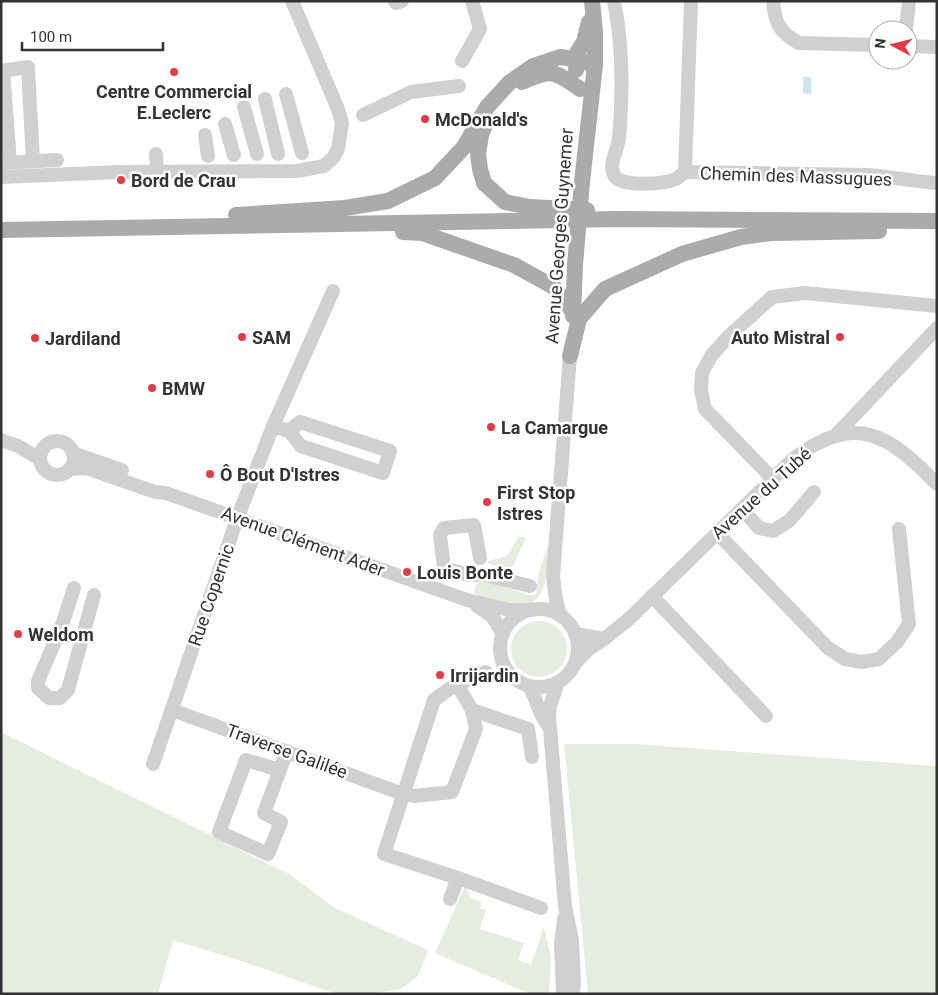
<svg xmlns="http://www.w3.org/2000/svg" width="938" height="995" viewBox="0 0 938 995" font-family="Roboto,sans-serif">
<style>
.green{fill:#e6ecdf}
.water{fill:#cfe2ee}
.lines{fill:none;stroke-linecap:round;stroke-linejoin:round}
.minor{stroke:#d0d0d0;stroke-width:14}
.major{stroke:#ababab;stroke-width:16}
.major-bridge{stroke:#ababab;stroke-width:16}
.poi-dot{fill:#e63946;stroke:#fff;stroke-width:2}
.labels{text-anchor:middle;dominant-baseline:central;stroke-width:5;stroke-linejoin:round;paint-order:stroke}
.poi-label{font-size:18px;font-weight:bold;fill:#333;stroke:#fff;text-anchor:start}
.street-label{font-size:18px;fill:#333;stroke:#fff}
</style>
<rect width="100%" height="100%" fill="#fff"/>
<!-- green -->
<g class="green">
<path d="M519 536 526 538 513 566 508 569 489 564 488 561 507 556Z"/>
<path d="M547 548 549 549C546 569 549 599 525 606L479 597 474 592 476 584 482 581H488L528 595H536L539 572Z"/>
<circle cx="539" cy="649" r="28"/>
<path d="M1 732 291 875 333 907 428 950 418 976 401 989 369 994H337L235 959 173 940 158 994H1Z"/>
<path d="M564 744H635L937 766V994H588Z"/>
<path d="M465 886 471 899 482 901 480 909H486L480 929 524 943 518 960 531 965 544 927 551 958 549 994H530L435 953Z"/>
</g>
<!-- water -->
<path class="water" d="M803 77H811V94L803 93Z"/>
<g class="lines">
<!-- minor -->
<g class="minor">
<path d="M395 1 396 3 402 1"/>
<path d="M614 1C623 46 623 93 619 138 618 151 608 163 614 175 620 188 665 184 676 179 679 177 682 174 685 172L867 175C890 176 913 182 937 183"/>
<path d="M773 1C775 23 779 32 799 43L878 45"/>
<path d="M906 30 909 1"/>
<path d="M908 46 937 47"/>
<path d="M462 61 480 29 472 1"/>
<path d="M1 71 28 67 33 161"/>
<path d="M3 71 10 162"/>
<path d="M286 94 302 153"/>
<path d="M265 99 278 154"/>
<path d="M244 107 257 154"/>
<path d="M363 115 411 92 459 86"/>
<path d="M225 124 234 155"/>
<path d="M205 135 208 156"/>
<path d="M156 154 157 172"/>
<path d="M2 163 57 160"/>
<path d="M685 172 691 1"/>
<path d="M1 177 120 172 297 171 324 166 333 158 338 149 342 123 338 109 292 1"/>
<path d="M273 426 289 431 301 446 383 473 390 451 300 422 289 431"/>
<path d="M834 437 937 328"/>
<path d="M1 440 18 446 40 459"/>
<circle cx="57" cy="458" r="17"/>
<path d="M73 453 122 470"/>
<path d="M70 469 86 468 155 492 166 493 467 600 509 610H532"/>
<path d="M773 479 705 409 701 390 702 373 711 356 728 337 772 297 805 293 937 306"/>
<path d="M742 509 759 528 773 531 789 521 814 492"/>
<path d="M717 533 828 648 845 659 862 662 879 659 897 642 909 624 899 529"/>
<path d="M480 558 474 525 444 528 440 535 444 568 469 575H485L530 586"/>
<path d="M74 588 63 622 38 681V688L49 698H60L68 690 94 595"/>
<path d="M652 596 766 716"/>
<path d="M477 606 492 616 503 634"/>
<circle cx="539" cy="648" r="39"/>
<path d="M560 615 556 600 553 576 570 356"/>
<path d="M575 634 604 639 589 649 576 662"/>
<path d="M604 639 629 619 793 459C856 412 888 434 937 484"/>
<path d="M486 672 452 687 434 700 384 854 458 878 541 908"/>
<path d="M558 682 550 706 549 716 565 906 572 940 574 981 573 994"/>
<path d="M529 686C537 699 538 714 548 725"/>
<path d="M172 710 403 794 415 796 452 792 476 729 472 710 457 684"/>
<path d="M472 710 528 729 532 757"/>
<path d="M153 764 237 519 273 426 333 291"/>
<path d="M280 770 246 760 219 832 268 854 281 822 264 813 287 751"/>
<path d="M450 899 458 878"/>
<path d="M563 994 561 945 564 919"/>
</g>
<!-- major -->
<g class="major">
<path d="M576 70 578 51 584 42 589 22"/>
<path d="M522 82C551 69 554 70 580 89"/>
<path d="M486 123 481 135 478 154 480 169 484 183 505 202 530 207 587 210"/>
<path d="M582 182 595 65V32L592 1"/>
<path d="M236 215 345 208 388 201 435 178 464 147 487 107 510 82 533 66 560 57 576 59 595 65"/>
<path d="M1 230 616 219 937 221"/>
<path d="M403 232 422 233 514 265 554 287 573 312"/>
<path d="M573 316 575 265"/>
<path d="M570 356 579 319 605 289 682 254 741 237 772 233 879 231"/>
</g>
<!-- major-bridge -->
<path class="major-bridge" d="M575 265 582 182"/>
</g>
<!-- markers -->
<g class="poi-dot">
<circle cx="174" cy="72" r="5"/>
<circle cx="425" cy="119" r="5"/>
<circle cx="121" cy="180" r="5"/>
<circle cx="242" cy="337" r="5"/>
<circle cx="840" cy="337" r="5"/>
<circle cx="35" cy="338" r="5"/>
<circle cx="152" cy="388" r="5"/>
<circle cx="491" cy="427" r="5"/>
<circle cx="210" cy="474" r="5"/>
<circle cx="487" cy="502" r="5"/>
<circle cx="407" cy="572" r="5"/>
<circle cx="18" cy="634" r="5"/>
<circle cx="440" cy="675" r="5"/>
</g>
<g class="labels">
<!-- poi labels -->
<g class="poi-label">
<text x="174" y="91" text-anchor="middle">Centre Commercial<tspan x="174" dy="21">E.Leclerc</tspan></text>
<text x="435" y="119">McDonald's</text>
<text x="131" y="180">Bord de Crau</text>
<text x="252" y="337">SAM</text>
<text x="830" y="337" text-anchor="end">Auto Mistral</text>
<text x="45" y="338">Jardiland</text>
<text x="162" y="388">BMW</text>
<text x="501" y="427">La Camargue</text>
<text x="220" y="474">Ô Bout D'Istres</text>
<text x="497" y="492">First Stop<tspan x="497" dy="21">Istres</tspan></text>
<text x="417" y="572">Louis Bonte</text>
<text x="28" y="634">Weldom</text>
<text x="450" y="675">Irrijardin</text>
</g>
<!-- street labels -->
<g class="street-label">
<text transform="translate(796 176) rotate(2)">Chemin des Massugues</text>
<text transform="translate(559 236) rotate(-86)">Avenue Georges Guynemer</text>
<text transform="translate(761 493) rotate(-42)">Avenue du Tubé</text>
<text transform="translate(303 541) rotate(20)">Avenue Clément Ader</text>
<text transform="translate(211 595) rotate(-71)">Rue Copernic</text>
<text transform="translate(287 751) rotate(20)">Traverse Galilée</text>
</g>
</g>
<!-- border -->
<rect width="938" height="995" fill="none" stroke="#333333" stroke-width="5"/>
<!-- north arrow -->
<g transform="translate(893 45) rotate(277)"><circle r="24" fill="#ffffff" stroke="#adadad"/>
<path d="M0-4L9 19L0 12L-9 19Z" fill="#e63946"/>
<text y="-8" font-size="14" font-weight="bold" text-anchor="middle" fill="#333333">N</text>
</g>
<!-- scale -->
<path d="M22 42v8h141v-8" fill="none" stroke="#333333" stroke-width="2.5"/>
<text x="30" y="42" font-size="15" fill="#333333" stroke="#ffffff" stroke-width="4" paint-order="stroke">100 m</text>
</svg>
